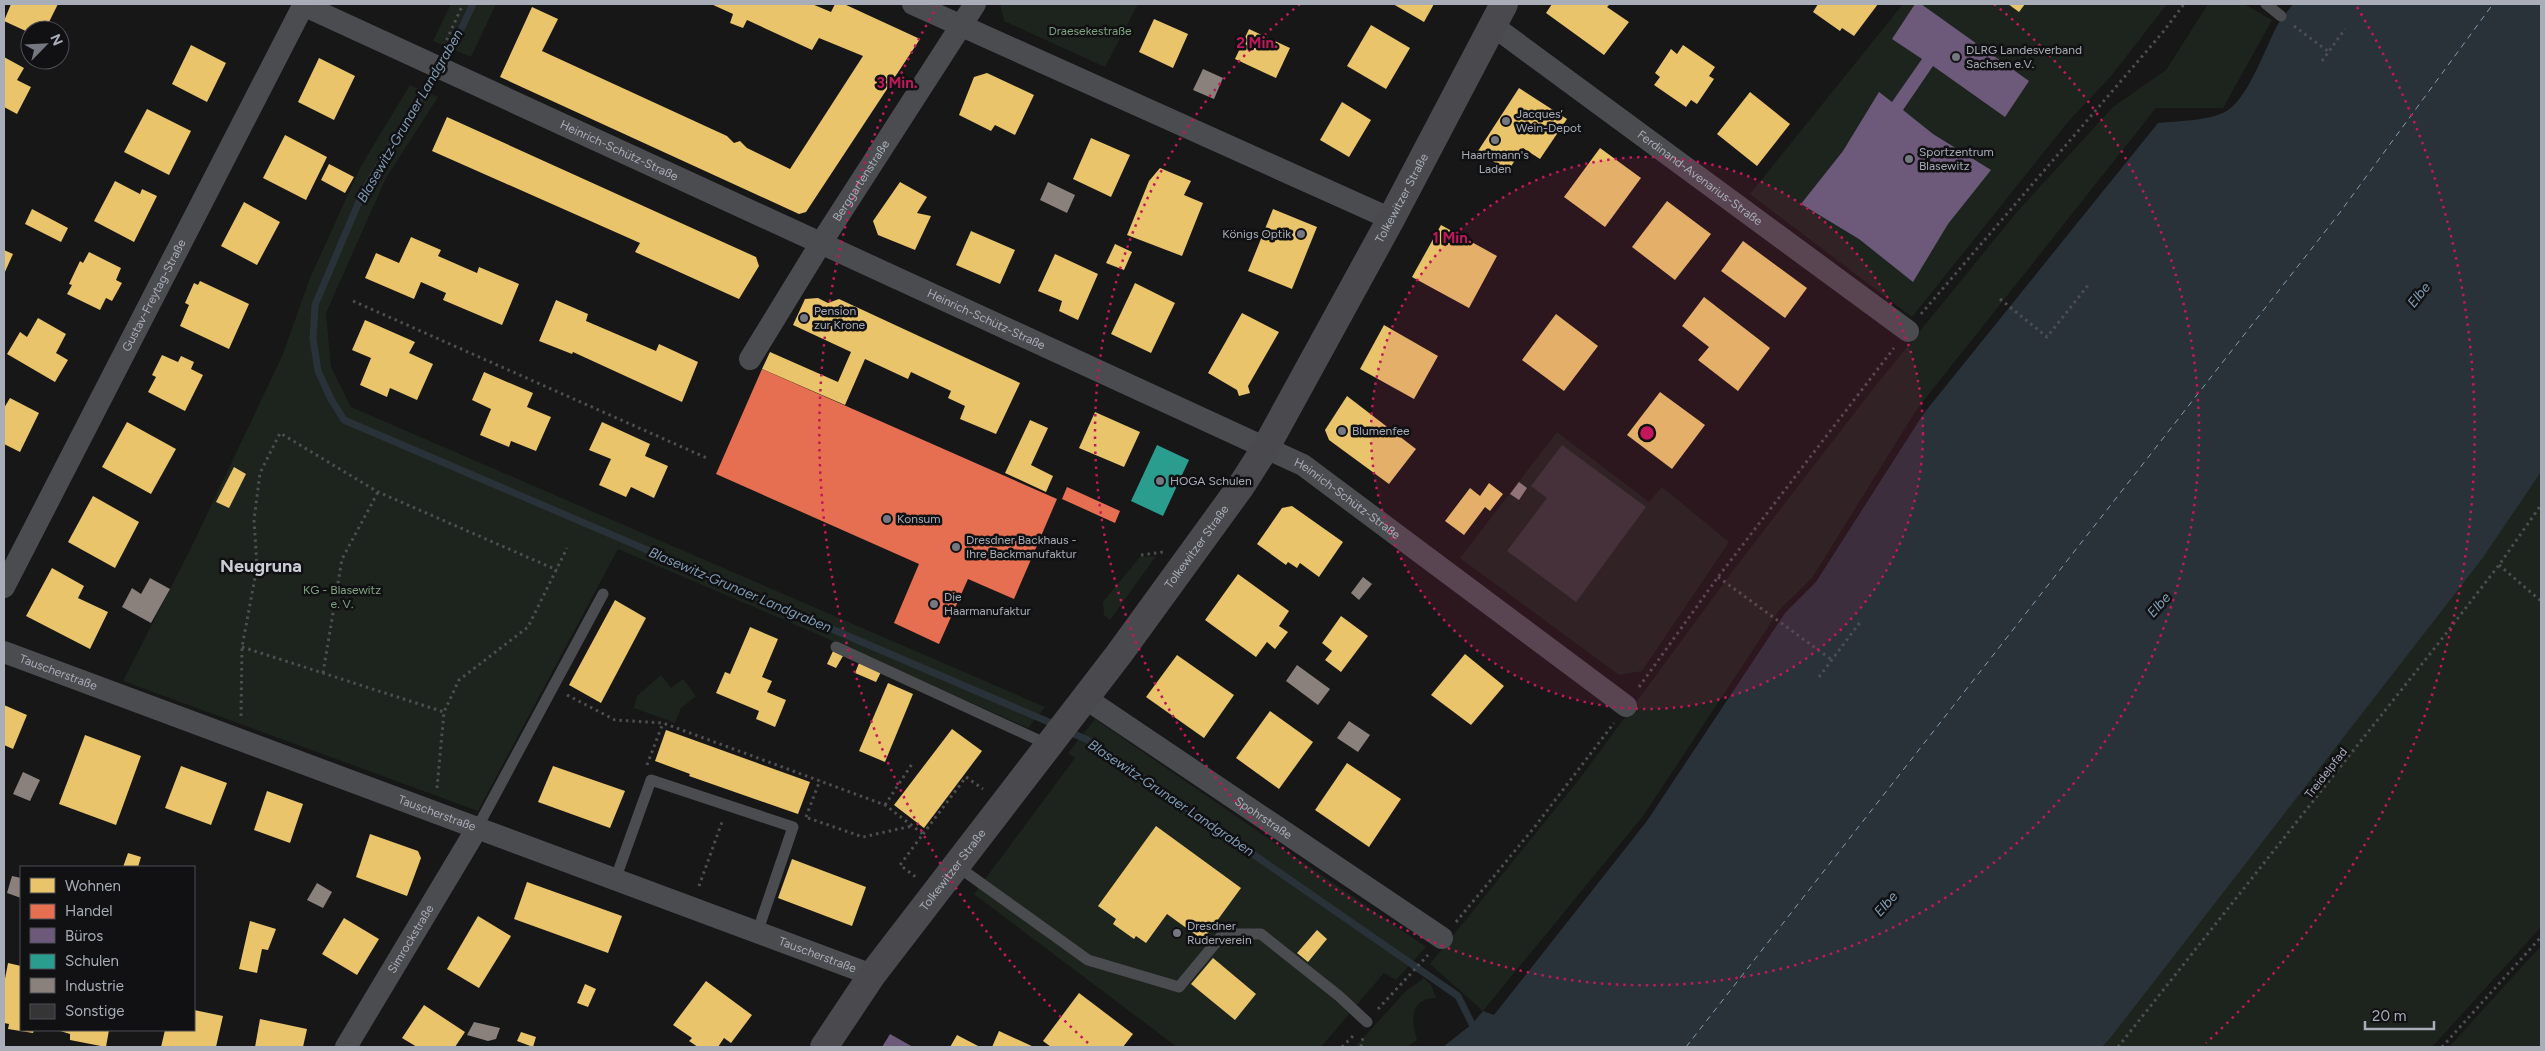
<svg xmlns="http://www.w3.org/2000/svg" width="2545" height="1051" viewBox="0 0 2545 1051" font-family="Figtree,sans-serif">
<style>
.green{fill:#1d241e}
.water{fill:#2a3239}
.homes{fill:#e9c46a}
.shops{fill:#e76f51}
.offices{fill:#6d597a}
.schools{fill:#2a9d8f}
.industry{fill:#8a817c}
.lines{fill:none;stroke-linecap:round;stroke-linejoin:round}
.stream{stroke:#2a3239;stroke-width:7}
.ferry{stroke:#7f9bb3;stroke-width:1;stroke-dasharray:6 5;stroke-linecap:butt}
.building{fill:#353536}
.path{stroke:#4d4e52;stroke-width:3;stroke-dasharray:2.5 4;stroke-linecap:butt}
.service{stroke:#4b4c50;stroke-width:11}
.minor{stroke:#4b4c50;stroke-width:22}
.secondary{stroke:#4a4a4e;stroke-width:28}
.tram{stroke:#4b4c4f;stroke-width:1}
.ring{fill:none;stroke:#c2185b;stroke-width:2.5;stroke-dasharray:2.5 5}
.poi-dot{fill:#757880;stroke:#111113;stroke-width:2}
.labels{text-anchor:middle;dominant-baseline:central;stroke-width:5;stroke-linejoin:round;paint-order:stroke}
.park-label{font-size:12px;fill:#7fa381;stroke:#111113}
.poi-label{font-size:12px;fill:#a8adb8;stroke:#111113;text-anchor:start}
.street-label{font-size:12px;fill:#a8adb8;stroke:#111113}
.water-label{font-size:14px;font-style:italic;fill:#7f9bb3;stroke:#111113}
.district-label{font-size:18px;font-weight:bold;fill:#c9ccd4;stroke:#111113}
.centre{fill:#c2185b;stroke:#111113;stroke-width:2.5}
.ring-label{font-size:15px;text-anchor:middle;font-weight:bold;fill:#c2185b;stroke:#111113;stroke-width:5;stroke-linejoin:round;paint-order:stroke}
</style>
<rect width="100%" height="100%" fill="#171717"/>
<!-- green -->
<g class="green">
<path d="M451 4H496L471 57 433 41Z"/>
<path d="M1000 4H1138L1105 67 1004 21Z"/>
<path d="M1903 4H2167L2111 76 2067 123 1912 317 1750 194Z"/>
<path d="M2208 4H2244L2272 20 2223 108H2156L1917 409 1812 578 1780 609 1643 816 1483 1011 1430 964 1578 781 1735 568 1876 385 2017 212 2113 107 2166 70Z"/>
<path d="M410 85 438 97 386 178 326 313 331 367 351 407 1045 707 1028 728 810 631 618 549 478 811 123 681 191 548 283 354 310 278 361 166Z"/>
<path d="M1557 432 1649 502 1662 487 1729 542 1642 671 1619 675 1460 558Z"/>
<path d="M2541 472V927L2432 1047H2102L2482 559Z"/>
<path d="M1156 556 1110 620 1104 615 1103 602 1140 557Z"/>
<path d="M661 675 671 688 683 679 696 696 681 708 675 723 634 708 637 696Z"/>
<path d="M1095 719 1426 947 1396 980 1384 973 1321 1047H1177L974 894 1075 758 1068 753Z"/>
<path d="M2541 946V1047H2449Z"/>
<path d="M1424 978 1431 985 1436 998C1410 998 1411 1020 1417 1040L1407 1047H1355L1406 991Z"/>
</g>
<!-- water -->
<path class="water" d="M2293 4H2541V472L2482 559 2111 1037 2102 1047H1443L1472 1024 1483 1011 1494 1015 1647 821 1785 613 1816 582 1924 413 2158 123C2179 121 2203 121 2223 113 2247 103 2265 48 2277 26 2281 18 2288 11 2293 4Z"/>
<!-- homes -->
<g class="homes">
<path d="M11 4H58L45 30H30V33L4 21Z"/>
<path d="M711 4H812L831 12 835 4H844L920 39 806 212 799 214 500 77 532 7 558 19 542 51 727 136 734 143 740 141 747 148 790 169 863 56 819 38 812 50 747 20 743 28 730 23 733 14Z"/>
<path d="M1393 4H1434L1424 22Z"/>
<path d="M1552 4H1610L1607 7 1629 22 1604 55 1546 13Z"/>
<path d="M1818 4H1878L1854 36 1842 28 1840 31 1813 12Z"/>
<path d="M2008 4H2025L2019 12Z"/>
<path d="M1154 19 1188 34 1173 68 1139 52Z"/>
<path d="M1371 25 1410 48 1386 89 1347 66Z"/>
<path d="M1249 29 1290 48 1276 78 1235 59Z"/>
<path d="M191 45 226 63 207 102 172 84Z"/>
<path d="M1683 45 1715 67 1709 76 1714 79 1697 104 1691 100 1686 107 1654 85 1660 77 1655 73 1671 49 1677 54Z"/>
<path d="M4 57 24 68 17 80 31 87 17 114 4 107Z"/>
<path d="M319 58 355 76 334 120 298 102Z"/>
<path d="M987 73 1034 95 1015 135 995 125 991 131 959 115 974 77Z"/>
<path d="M1519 88 1567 119 1540 159 1523 148 1508 171 1478 151Z"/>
<path d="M1750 92 1790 124 1757 166 1717 134Z"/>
<path d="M1342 102 1371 120 1349 157 1320 140Z"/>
<path d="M147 109 191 131 169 175 124 152Z"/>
<path d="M447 117 756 257 759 266 739 299 635 252 640 243 432 151Z"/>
<path d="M285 135 327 157 306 200 263 178Z"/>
<path d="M1091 138 1130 155 1111 197 1073 179Z"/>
<path d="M1600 148 1641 178 1605 227 1564 197Z"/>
<path d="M329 164 354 177 345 193 321 180Z"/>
<path d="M1160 168 1191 181 1184 195 1203 203 1182 256 1127 235 1149 181Z"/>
<path d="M115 181 140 194 142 189 157 196 134 242 94 221Z"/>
<path d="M900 182 927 197 917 213 931 216 915 250 878 235 873 221Z"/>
<path d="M1667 201 1711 234 1675 280 1632 247Z"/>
<path d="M244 202 280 222 257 265 221 246Z"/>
<path d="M32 209 68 228 61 242 25 224Z"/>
<path d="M1273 209 1317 227 1292 289 1248 271Z"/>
<path d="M1441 225 1497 256 1469 308 1412 277Z"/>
<path d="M971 231 1015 250 1000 284 956 265Z"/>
<path d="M411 237 441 250 438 256 477 273 479 267 519 284 502 325 443 300 446 293 421 282 414 299 365 278 376 253 399 263Z"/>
<path d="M1743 241 1807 288 1785 318 1721 271Z"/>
<path d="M1115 244 1132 252 1124 270 1106 263Z"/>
<path d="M4 250 13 254 4 274Z"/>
<path d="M89 252 121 268 116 280 122 283 112 301 106 298 100 310 67 294 72 285 69 284 80 261 83 263Z"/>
<path d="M1055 254 1098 274 1078 320 1059 311 1062 301 1038 291Z"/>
<path d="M200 281 249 304 229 349 180 326 189 305 185 303 194 283 198 285Z"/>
<path d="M1135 283 1175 303 1151 353 1111 334Z"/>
<path d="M1704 297 1770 348 1738 391 1698 360 1709 347 1682 326Z"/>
<path d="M818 298 828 303 839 299 1020 383 996 434 960 419 965 406 948 398 951 391 911 372 908 379 865 359 845 405 762 369 770 352 838 382 851 352 793 325 805 299Z"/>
<path d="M556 300 588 314 586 321 656 351 659 344 698 362 682 402 573 352 572 354 539 341Z"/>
<path d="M1242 313 1279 332 1248 386 1250 393 1239 396 1237 390 1208 373Z"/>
<path d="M1556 314 1598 346 1564 391 1522 360Z"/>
<path d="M38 318 66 334 56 353 68 360 55 382 7 354 20 332 27 337Z"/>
<path d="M365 320 415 342 409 353 433 364 417 400 390 388 387 397 360 385 371 358 352 350Z"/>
<path d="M1384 325 1438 356 1414 399 1360 369Z"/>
<path d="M162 355 178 362 181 356 194 362 191 369 203 375 185 411 148 392 156 377 152 375Z"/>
<path d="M484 372 533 393 527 407 551 417 536 451 511 441 509 447 480 435 491 409 472 400Z"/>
<path d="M1660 392 1705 425 1672 469 1627 435Z"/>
<path d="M1347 396 1416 449 1389 484 1329 440 1325 430Z"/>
<path d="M10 398 39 413 20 452 4 444V408Z"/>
<path d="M1095 412 1140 432 1124 467 1079 448Z"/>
<path d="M1030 420 1048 428 1031 465 1053 476 1046 492 1005 473Z"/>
<path d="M127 422 176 449 151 494 102 467Z"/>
<path d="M602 422 650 444 645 456 668 466 654 498 631 487 626 497 599 485 611 459 589 450Z"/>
<path d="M234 467 246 474 229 508 216 502Z"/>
<path d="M1489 483 1503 494 1490 511 1485 507 1464 535 1445 521 1470 488 1480 496Z"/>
<path d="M93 496 139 522 115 568 68 542Z"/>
<path d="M1292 506 1343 542 1319 577 1300 563 1297 568 1288 562 1286 565 1257 544 1282 508Z"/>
<path d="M52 568 84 586 78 598 108 612 90 649 26 616Z"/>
<path d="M1238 574 1289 611 1279 626 1288 632 1275 649 1267 642 1256 657 1205 620Z"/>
<path d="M615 600 646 618 601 703 569 685Z"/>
<path d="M1341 616 1368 636 1341 672 1325 660 1332 651 1322 643Z"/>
<path d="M750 627 778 639 762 677 772 681 767 692 786 700 775 727 756 719 759 711 716 693 725 672 730 674Z"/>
<path d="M833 651 843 656 836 668 827 664Z"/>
<path d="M1465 654 1504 686 1471 725 1431 695Z"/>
<path d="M1177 655 1234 695 1204 738 1146 697Z"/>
<path d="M859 663 881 672 876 682 855 673Z"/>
<path d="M888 683 913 694 885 762 859 751Z"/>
<path d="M4 705 27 715 13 749 4 745Z"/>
<path d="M1270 711 1313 742 1279 789 1236 758Z"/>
<path d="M952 729 982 751 924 828 894 805Z"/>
<path d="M666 730 810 782 798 814 689 776 690 774 655 761Z"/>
<path d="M85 735 141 756 116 825 59 804Z"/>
<path d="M1347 763 1401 799 1369 847 1315 810Z"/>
<path d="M181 766 227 783 211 825 165 808Z"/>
<path d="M553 766 625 791 610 828 538 802Z"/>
<path d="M267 791 303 804 290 843 254 830Z"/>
<path d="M1156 826 1241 888 1203 940 1167 914 1146 943 1136 936 1134 939 1113 924 1116 919 1098 906Z"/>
<path d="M370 834 418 851 421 858 407 896 356 877Z"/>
<path d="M128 853 141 857 138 867H123Z"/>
<path d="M792 859 866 887 852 926 778 898Z"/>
<path d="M527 882 622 916 608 953 514 919Z"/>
<path d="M478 916 511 936 479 988 447 969Z"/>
<path d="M344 918 379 939 357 975 322 954Z"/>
<path d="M250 921 276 929 268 950 262 949 257 973 239 969Z"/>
<path d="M1317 930 1327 939 1308 962 1297 953Z"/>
<path d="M1213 958 1256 994 1235 1020 1191 984Z"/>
<path d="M8 963 21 966V1030H34L33 1033 8 1029 9 1024 4 1023V984Z"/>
<path d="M706 981 752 1015 731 1043 724 1038 718 1047H698L689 1041 692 1038 673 1025Z"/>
<path d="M585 984 596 989 588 1007 577 1003Z"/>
<path d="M1079 993 1133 1034 1123 1047H1051L1043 1041Z"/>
<path d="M424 1005 465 1032 455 1047H417L402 1038Z"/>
<path d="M194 1010 223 1016 216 1047H161L165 1030H194Z"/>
<path d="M260 1019 307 1029 303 1047H255Z"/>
<path d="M57 1030H109L106 1047 70 1040V1034Z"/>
<path d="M999 1031 1034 1047H992Z"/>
<path d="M521 1032 536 1037 533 1047 517 1041Z"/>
<path d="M957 1035 980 1047H950Z"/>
</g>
<!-- shops -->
<g class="shops">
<path d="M762 369 1057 499 1014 599 968 579 939 644 894 623 919 564 716 474Z"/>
<path d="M1067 487 1120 511 1115 523 1062 499Z"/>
</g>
<!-- offices -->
<g class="offices">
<path d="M1915 4H1921L2029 81 2005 117 1933 66 1903 110 1933 134 1991 170 1948 224 1913 282 1859 239 1801 204 1843 151 1879 92 1892 102 1922 59 1892 39Z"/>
<path d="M890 1034 913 1047H882Z"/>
</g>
<!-- schools -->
<path class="schools" d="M1157 445 1189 460 1163 516 1131 501Z"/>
<!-- industry -->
<g class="industry">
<path d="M1203 69 1223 78 1214 99 1193 90Z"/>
<path d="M1048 182 1075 195 1067 213 1040 200Z"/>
<path d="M1519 482 1527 488 1519 500 1510 494Z"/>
<path d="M1363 577 1372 584 1359 600 1351 593Z"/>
<path d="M150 578 170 589 151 623 122 607 132 588 141 594Z"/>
<path d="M1297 665 1330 689 1318 705 1286 681Z"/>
<path d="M1349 721 1370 735 1358 752 1337 738Z"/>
<path d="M23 772 40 780 30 801 13 794Z"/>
<path d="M12 876 21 878V898L7 893Z"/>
<path d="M317 883 332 892 323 908 307 900Z"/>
<path d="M474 1022 500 1028 496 1039 488 1041 467 1035Z"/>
</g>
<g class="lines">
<!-- stream -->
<g class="stream">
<path d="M473 4 455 42 364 190 315 305 313 339 318 371 331 399 344 420 1058 726"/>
<path d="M1067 731 1088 740 1458 996 1472 1024 1477 1029"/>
</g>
<!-- ferry -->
<path class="ferry" d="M1686 1047 2338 215 2493 4"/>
</g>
<!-- building -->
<path class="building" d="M1562 445 1646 507 1576 602 1507 551 1547 498 1531 486Z"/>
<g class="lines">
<!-- path -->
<g class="path">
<path d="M2294 26 2329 52"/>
<path d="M444 46 463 4"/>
<path d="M2322 61 2345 29"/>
<path d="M2000 299 2047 337 2089 284"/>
<path d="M353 301 709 459"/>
<path d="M1921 314 2163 32 2184 4"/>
<path d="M1141 555 1163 552"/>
<path d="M2499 565 2541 601"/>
<path d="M1718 577 1832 660"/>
<path d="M242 647 444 712"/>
<path d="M323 673 342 559 378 492"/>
<path d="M1819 677 1861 621"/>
<path d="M1639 687 1718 577 1894 348"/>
<path d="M567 695 615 720 663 723 885 805 923 834 900 865 917 878"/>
<path d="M241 716 242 647 257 567 254 520 260 473 280 433 378 492 557 570"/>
<path d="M647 765 663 723"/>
<path d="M437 788 444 712 459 680 528 627 567 548"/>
<path d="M885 805 912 764"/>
<path d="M806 817 820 780"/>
<path d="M808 818 863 837 912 826"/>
<path d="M923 834 966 777 983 789"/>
<path d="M699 886 722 822"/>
<path d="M1456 922 1533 829 1614 723"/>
<path d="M1378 1009 1428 955"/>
<path d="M1342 1047 1355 1034"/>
<path d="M1361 1047 1363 1037"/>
<path d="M2118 1047 2441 640 2499 565 2541 505"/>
<path d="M2442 1047 2541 937"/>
</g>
<!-- service -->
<g class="service">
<path d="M2266 4 2281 16"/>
<path d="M836 647 1049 745"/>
<path d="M476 830 603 594"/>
<path d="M957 866 1088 960 1179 987 1223 934H1261L1339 996 1367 1022"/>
<path d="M615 880 651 780 793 827 757 933"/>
</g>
<!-- minor -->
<g class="minor">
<path d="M913 4 1391 219"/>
<path id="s1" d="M303 5 1303 465 1626 706"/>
<path id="s2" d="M1492 25 1908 331"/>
<path id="s3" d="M750 359 821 243 975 4"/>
<path id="s4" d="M4 587 304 4"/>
<path id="s5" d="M4 652 872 975"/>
<path id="s6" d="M1085 698 1442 938"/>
<path id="s7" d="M346 1047 476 830"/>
</g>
<!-- secondary -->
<path class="secondary" id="s8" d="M824 1047 872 975 1119 654 1241 486 1266 447 1391 219 1504 4"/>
<!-- tram -->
<g class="tram">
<path d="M819 1047 867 973 1115 651 1236 486 1262 445 1387 218 1497 4"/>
<path d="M830 1047 876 978 1048 759 1247 488 1270 450 1414 187 1510 4"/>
</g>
</g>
<!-- distance rings -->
<circle cx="1647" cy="433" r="276" fill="#c2185b" fill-opacity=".12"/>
<g class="ring">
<circle cx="1647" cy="433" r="276"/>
<path d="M1994 4A552 552 0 1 1 1300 4"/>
<path d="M1088 1043A828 828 0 0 1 937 7M2357 7A828 828 0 0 1 2206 1043"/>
</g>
<!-- markers -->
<g class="poi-dot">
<circle cx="1956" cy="57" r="5"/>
<circle cx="1506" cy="121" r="5"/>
<circle cx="1495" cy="140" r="5"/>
<circle cx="1909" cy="159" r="5"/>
<circle cx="1301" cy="234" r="5"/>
<circle cx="804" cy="318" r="5"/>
<circle cx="1342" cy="431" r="5"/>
<circle cx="1160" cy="481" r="5"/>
<circle cx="887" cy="519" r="5"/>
<circle cx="956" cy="547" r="5"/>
<circle cx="934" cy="604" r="5"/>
<circle cx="1177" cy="933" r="5"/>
</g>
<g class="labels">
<!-- park labels -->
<g class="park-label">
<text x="1090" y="31">Draesekestraße</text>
<text x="342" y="590">KG - Blasewitz<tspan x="342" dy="14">e. V.</tspan></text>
</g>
<!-- poi labels -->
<g class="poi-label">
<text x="1966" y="50">DLRG Landesverband<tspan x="1966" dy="14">Sachsen e.V.</tspan></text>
<text x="1516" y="114">Jacques’<tspan x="1516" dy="14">Wein-Depot</tspan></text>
<text x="1919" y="152">Sportzentrum<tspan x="1919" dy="14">Blasewitz</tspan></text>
<text x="1495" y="155" text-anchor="middle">Haartmann's<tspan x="1495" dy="14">Laden</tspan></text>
<text x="1291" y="234" text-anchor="end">Königs Optik</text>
<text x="814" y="311">Pension<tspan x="814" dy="14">zur Krone</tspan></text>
<text x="1352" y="431">Blumenfee</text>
<text x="1170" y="481">HOGA Schulen</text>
<text x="897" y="519">Konsum</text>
<text x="966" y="540">Dresdner Backhaus -<tspan x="966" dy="14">Ihre Backmanufaktur</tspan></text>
<text x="944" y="597">Die<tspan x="944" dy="14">Haarmanufaktur</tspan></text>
<text x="1187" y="926">Dresdner<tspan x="1187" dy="14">Ruderverein</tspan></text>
</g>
<!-- street labels -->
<g class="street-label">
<text stroke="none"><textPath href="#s1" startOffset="348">Heinrich-Schütz-Straße</textPath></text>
<text stroke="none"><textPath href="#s2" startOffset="258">Ferdinand-Avenarius-Straße</textPath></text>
<text stroke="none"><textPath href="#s3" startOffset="210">Berggartenstraße</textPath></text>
<text stroke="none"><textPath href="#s8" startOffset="1029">Tolkewitzer Straße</textPath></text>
<text stroke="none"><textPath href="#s4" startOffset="328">Gustav-Freytag-Straße</textPath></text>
<text stroke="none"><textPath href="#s1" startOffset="752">Heinrich-Schütz-Straße</textPath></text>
<text stroke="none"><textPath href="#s1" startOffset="1156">Heinrich-Schütz-Straße</textPath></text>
<text stroke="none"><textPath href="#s8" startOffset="624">Tolkewitzer Straße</textPath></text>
<text stroke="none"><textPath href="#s5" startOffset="58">Tauscherstraße</textPath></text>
<text transform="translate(2326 773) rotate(-52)">Treidelpfad</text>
<text stroke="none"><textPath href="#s5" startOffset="462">Tauscherstraße</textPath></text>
<text stroke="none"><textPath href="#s6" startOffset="215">Spohrstraße</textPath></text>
<text stroke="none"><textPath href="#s8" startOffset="219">Tolkewitzer Straße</textPath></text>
<text stroke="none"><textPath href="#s7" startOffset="126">Simrockstraße</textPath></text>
<text stroke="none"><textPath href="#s5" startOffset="868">Tauscherstraße</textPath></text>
</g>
<!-- water labels -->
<g class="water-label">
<text transform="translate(410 116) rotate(-60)">Blasewitz‐Grunaer Landgraben</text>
<text transform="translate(2419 295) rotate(-51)">Elbe</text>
<text transform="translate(740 590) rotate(23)">Blasewitz‐Grunaer Landgraben</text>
<text transform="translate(2159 605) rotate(-48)">Elbe</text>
<text transform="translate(1171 798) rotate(34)">Blasewitz‐Grunaer Landgraben</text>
<text transform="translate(1886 904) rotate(-48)">Elbe</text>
</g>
<!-- district labels -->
<g class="district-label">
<text x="261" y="566">Neugruna</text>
</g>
</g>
<circle cx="1647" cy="433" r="8" class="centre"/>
<g class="ring-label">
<text x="1257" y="48">2 Min.</text>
<text x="897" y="88">3 Min.</text>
<text x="1452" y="243">1 Min.</text>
</g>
<!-- border -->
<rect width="2545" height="1051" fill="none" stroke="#a8adb8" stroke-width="10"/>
<!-- legend -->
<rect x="20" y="866" width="175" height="165" fill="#111113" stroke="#4d4f55"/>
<rect x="30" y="878" width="25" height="15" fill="#e9c46a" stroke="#4d4f55"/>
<text x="65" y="891" font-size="15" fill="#a8adb8">Wohnen</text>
<rect x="30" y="904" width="25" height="15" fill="#e76f51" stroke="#4d4f55"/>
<text x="65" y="916" font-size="15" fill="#a8adb8">Handel</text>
<rect x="30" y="928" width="25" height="15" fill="#6d597a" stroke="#4d4f55"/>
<text x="65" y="941" font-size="15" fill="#a8adb8">Büros</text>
<rect x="30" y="954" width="25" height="15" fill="#2a9d8f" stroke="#4d4f55"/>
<text x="65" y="966" font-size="15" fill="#a8adb8">Schulen</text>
<rect x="30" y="978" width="25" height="15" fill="#8a817c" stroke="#4d4f55"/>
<text x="65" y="991" font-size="15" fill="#a8adb8">Industrie</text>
<rect x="30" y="1004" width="25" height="15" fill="#353536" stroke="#4d4f55"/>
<text x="65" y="1016" font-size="15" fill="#a8adb8">Sonstige</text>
<!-- north arrow -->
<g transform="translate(45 45) rotate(66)"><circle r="24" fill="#111113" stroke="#4d4f55"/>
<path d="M0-4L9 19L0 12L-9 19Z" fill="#757880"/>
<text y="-8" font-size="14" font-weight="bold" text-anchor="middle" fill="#a8adb8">N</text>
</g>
<!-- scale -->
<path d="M2365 1021v8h69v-8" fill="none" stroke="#a8adb8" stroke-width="2.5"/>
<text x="2372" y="1021" font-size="15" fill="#a8adb8" stroke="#111113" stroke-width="4" paint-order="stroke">20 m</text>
</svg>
